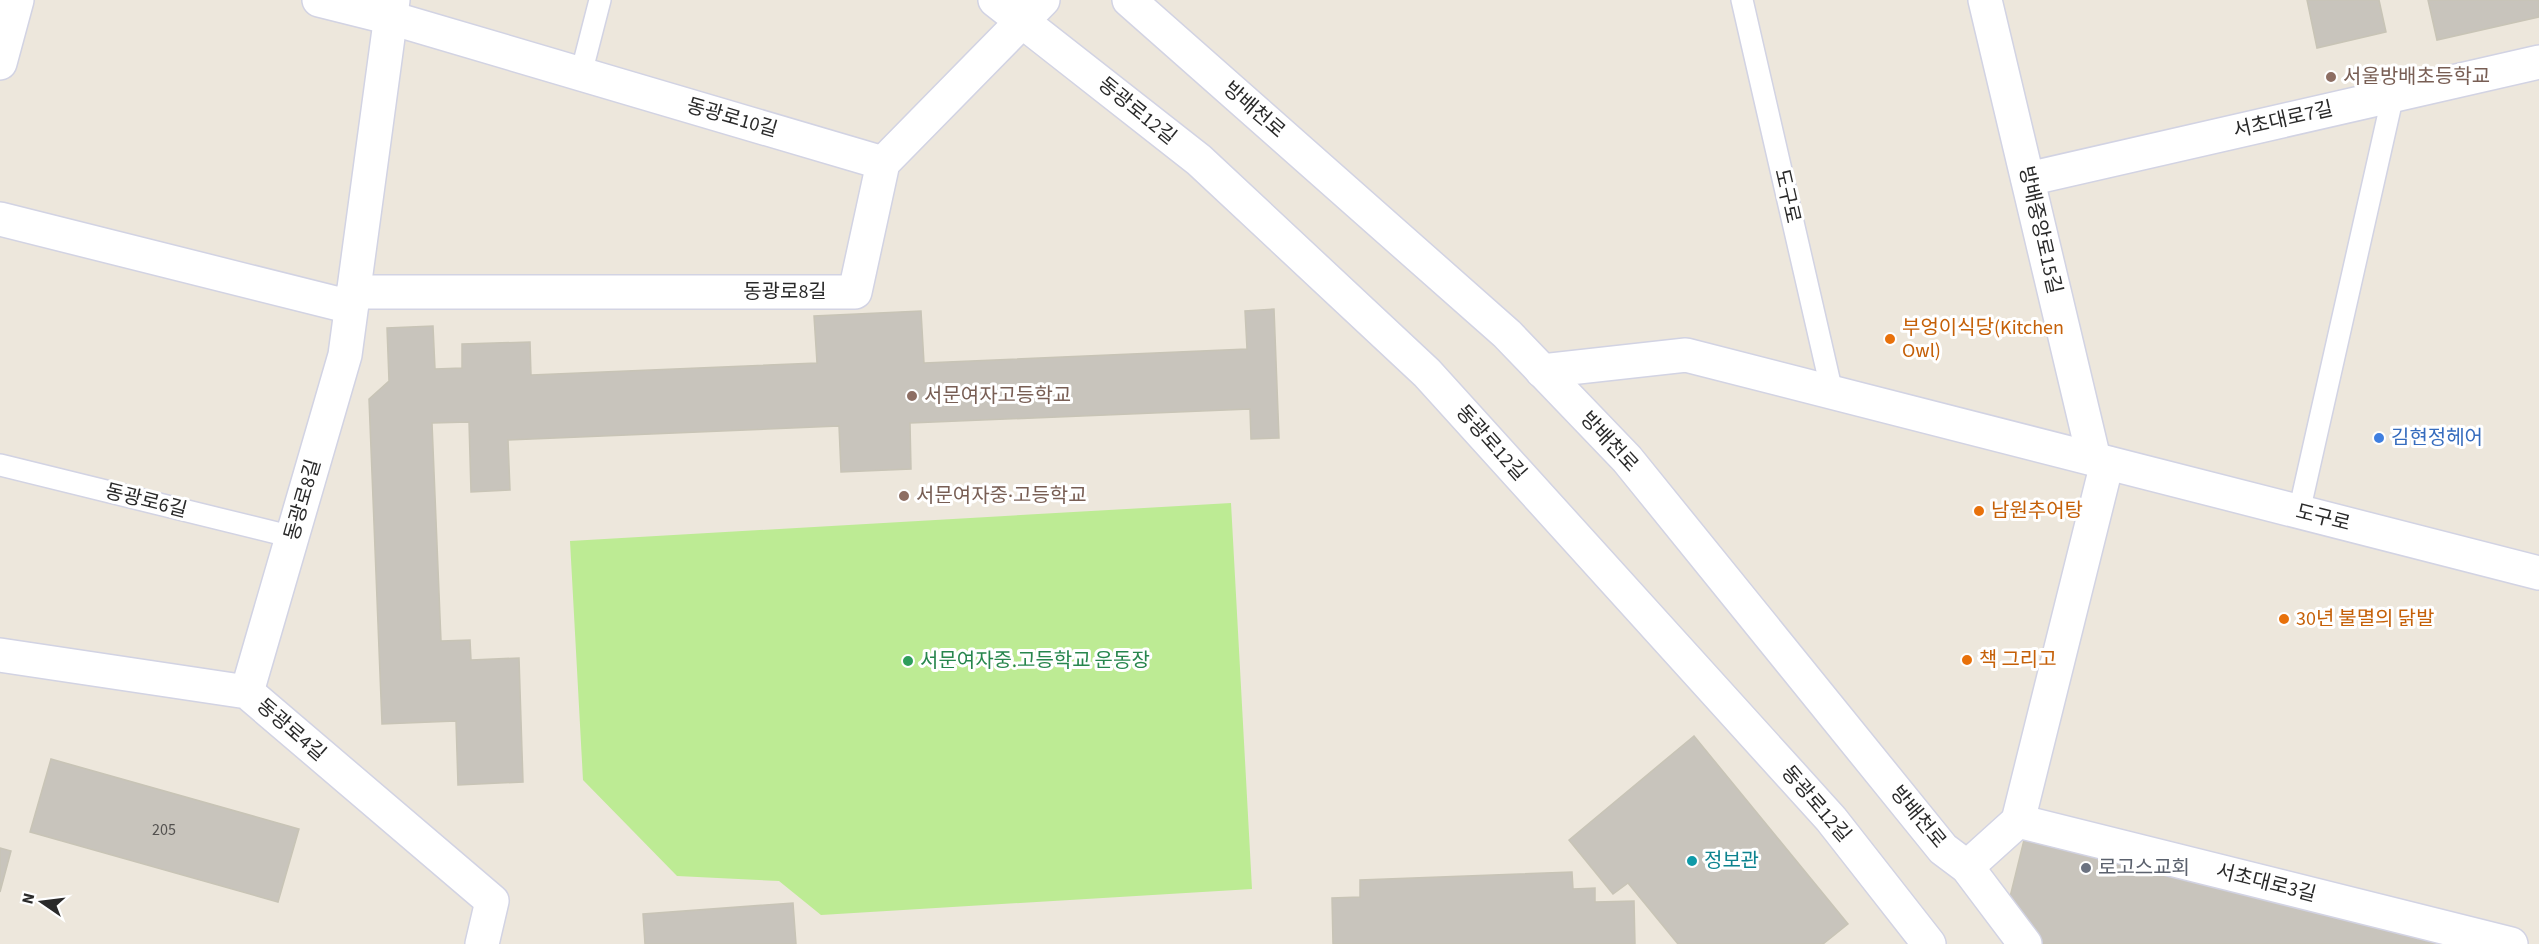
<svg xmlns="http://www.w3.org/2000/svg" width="2539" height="944" viewBox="0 0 2539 944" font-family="'Source Sans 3','Noto Sans KR',sans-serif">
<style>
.pitch{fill:#bdeb94}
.building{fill:#c8c4bc;stroke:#c8c4b6;stroke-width:1.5}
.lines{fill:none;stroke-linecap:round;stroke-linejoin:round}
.lane-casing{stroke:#d2d3e3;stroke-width:24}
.street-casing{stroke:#d2d3e3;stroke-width:36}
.secondary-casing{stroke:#d2d3e3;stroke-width:36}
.lane{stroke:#fff;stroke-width:21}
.street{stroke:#fff;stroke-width:33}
.secondary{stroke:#fff;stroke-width:33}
.education-dot{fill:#8d6e63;stroke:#fff;stroke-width:2}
.food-dot{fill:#e8710a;stroke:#fff;stroke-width:2}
.shop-dot{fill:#3f7fe0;stroke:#fff;stroke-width:2}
.leisure-dot{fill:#2e9e5b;stroke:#fff;stroke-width:2}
.culture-dot{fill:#0f9aa8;stroke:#fff;stroke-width:2}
.worship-dot{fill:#6b7280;stroke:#fff;stroke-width:2}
.labels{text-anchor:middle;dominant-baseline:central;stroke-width:6;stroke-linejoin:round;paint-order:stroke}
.number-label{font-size:16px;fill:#52504e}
.education-label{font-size:20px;fill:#785e54;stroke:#fff;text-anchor:start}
.street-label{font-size:20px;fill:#2a2a2a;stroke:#fff}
.food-label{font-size:20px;fill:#c56008;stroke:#fff;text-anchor:start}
.shop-label{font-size:20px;fill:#366cbe;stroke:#fff;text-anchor:start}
.leisure-label{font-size:20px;fill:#27864d;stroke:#fff;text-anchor:start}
.culture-label{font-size:20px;fill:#0d838f;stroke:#fff;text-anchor:start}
.worship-label{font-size:20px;fill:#5b616d;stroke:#fff;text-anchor:start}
</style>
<rect width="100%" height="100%" fill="#ede7dc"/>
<!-- pitch -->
<path class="pitch" d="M1231 503 1252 889 821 915 779 881 677 876 583 780 570 541Z"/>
<!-- building -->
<g class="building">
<path d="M2307 0H2379L2386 32 2317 48Z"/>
<path d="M2428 0H2539V17L2437 40Z"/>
<path d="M1274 309 1279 438 1251 439 1250 409 910 423 911 469 841 472 839 426 508 440 510 490 471 492 469 422 432 423 441 641 470 640 471 660 519 658 523 782 458 785 456 721 382 724 369 399 389 381 387 328 433 326 435 369 462 368V344L530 342 531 375 817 363 814 316 921 311 924 363 1247 349 1245 311Z"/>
<path d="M1694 736 1848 924 1823 944H1678L1628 883 1613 894 1569 840Z"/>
<path d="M51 759 299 829 278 902 30 832Z"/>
<path d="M2025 836 2458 944H2041L2009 901Z"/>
<path d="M0 848 11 851 0 892Z"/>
<path d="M1572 872 1573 889 1595 888V902L1634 901 1635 944H1333L1332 898 1360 897V880Z"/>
<path d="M793 903 796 944H645L643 914Z"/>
</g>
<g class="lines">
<!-- lane casing -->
<g class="lane-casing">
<g id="lane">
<path d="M1742 0 1832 392"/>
<path d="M581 74 600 0"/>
<path d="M0 465 293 537"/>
<path d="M2299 512 2393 95"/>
</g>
</g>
<!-- street casing -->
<g class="street-casing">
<g id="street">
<path d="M319 0 391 18 883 163"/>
<path d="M995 0 1199 160 1427 373 1831 819 1929 944"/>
<path d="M1985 0 2094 459"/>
<path d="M0 63 17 0"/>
<path d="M2028 179 2539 62"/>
<path d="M0 219 351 307"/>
<path d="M353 292H855L883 163 1043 0"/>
<path d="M1542 371 1686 355 2539 573"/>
<path d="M0 655 247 692 492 901 482 944"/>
<path d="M247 692 345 355 393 0"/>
<path d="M2018 821 2107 463"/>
<path d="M1967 867 2018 821 2511 944"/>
</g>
</g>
<!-- secondary casing -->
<g class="secondary-casing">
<path id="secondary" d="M1129 0 1507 334 1627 459 1943 849 1967 867 2025 944"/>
</g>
<!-- lane -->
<use href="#lane" class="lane"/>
<!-- street -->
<use href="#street" class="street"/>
<!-- secondary -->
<use href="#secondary" class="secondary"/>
</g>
<!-- markers -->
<g class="education-dot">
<circle cx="2331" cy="77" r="6"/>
<circle cx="912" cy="396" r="6"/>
<circle cx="904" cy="496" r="6"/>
</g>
<g class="food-dot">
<circle cx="1890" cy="339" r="6"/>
<circle cx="1979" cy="511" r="6"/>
<circle cx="2284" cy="619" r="6"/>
<circle cx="1967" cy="660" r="6"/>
</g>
<circle class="shop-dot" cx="2379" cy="438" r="6"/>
<circle class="leisure-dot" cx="908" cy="661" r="6"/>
<circle class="culture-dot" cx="1692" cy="861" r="6"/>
<circle class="worship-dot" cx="2086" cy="868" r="6"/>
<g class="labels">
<!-- number labels -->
<g class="number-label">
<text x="164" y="830">205</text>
</g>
<!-- education labels -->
<g class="education-label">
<text x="2343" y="77">서울방배초등학교</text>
<text x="924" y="396">서문여자고등학교</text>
<text x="916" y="496">서문여자중·고등학교</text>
</g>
<!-- street labels -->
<g class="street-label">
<text transform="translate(1254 110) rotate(41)">방배천로</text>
<text transform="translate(1137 111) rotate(39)">동광로12길</text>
<text transform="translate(732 118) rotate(16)">동광로10길</text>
<text transform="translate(2283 120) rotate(-13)">서초대로7길</text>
<text transform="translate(1787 196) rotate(77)">도구로</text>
<text transform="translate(2040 230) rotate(77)">방배중앙로15길</text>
<text x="785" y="292">동광로8길</text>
<text transform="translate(1609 442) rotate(47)">방배천로</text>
<text transform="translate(1491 443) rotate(48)">동광로12길</text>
<text transform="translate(303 500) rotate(-74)">동광로8길</text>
<text transform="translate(146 501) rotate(14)">동광로6길</text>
<text transform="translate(2323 518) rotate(14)">도구로</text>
<text transform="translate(291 730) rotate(41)">동광로4길</text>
<text transform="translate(1816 804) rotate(49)">동광로12길</text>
<text transform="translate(1918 817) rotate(50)">방배천로</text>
<text transform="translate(2266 883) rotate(14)">서초대로3길</text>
</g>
<!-- food labels -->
<g class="food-label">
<text x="1902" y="328">부엉이식당(Kitchen<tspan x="1902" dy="23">Owl)</tspan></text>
<text x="1991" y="511">남원추어탕</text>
<text x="2296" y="619">30년 불멸의 닭발</text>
<text x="1979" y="660">책 그리고</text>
</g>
<!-- shop labels -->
<g class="shop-label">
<text x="2391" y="438">김현정헤어</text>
</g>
<!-- leisure labels -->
<g class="leisure-label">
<text x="920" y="661">서문여자중.고등학교 운동장</text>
</g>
<!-- culture labels -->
<g class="culture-label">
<text x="1704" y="861">정보관</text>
</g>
<!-- worship labels -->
<g class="worship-label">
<text x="2098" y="868">로고스교회</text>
</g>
</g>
<!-- north arrow -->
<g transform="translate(42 902) rotate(284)" stroke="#ffffff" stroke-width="4.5" paint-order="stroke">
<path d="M0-4.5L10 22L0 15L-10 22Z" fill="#2a2a2a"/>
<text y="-9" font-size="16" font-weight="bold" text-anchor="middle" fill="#2a2a2a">N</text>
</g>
</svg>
